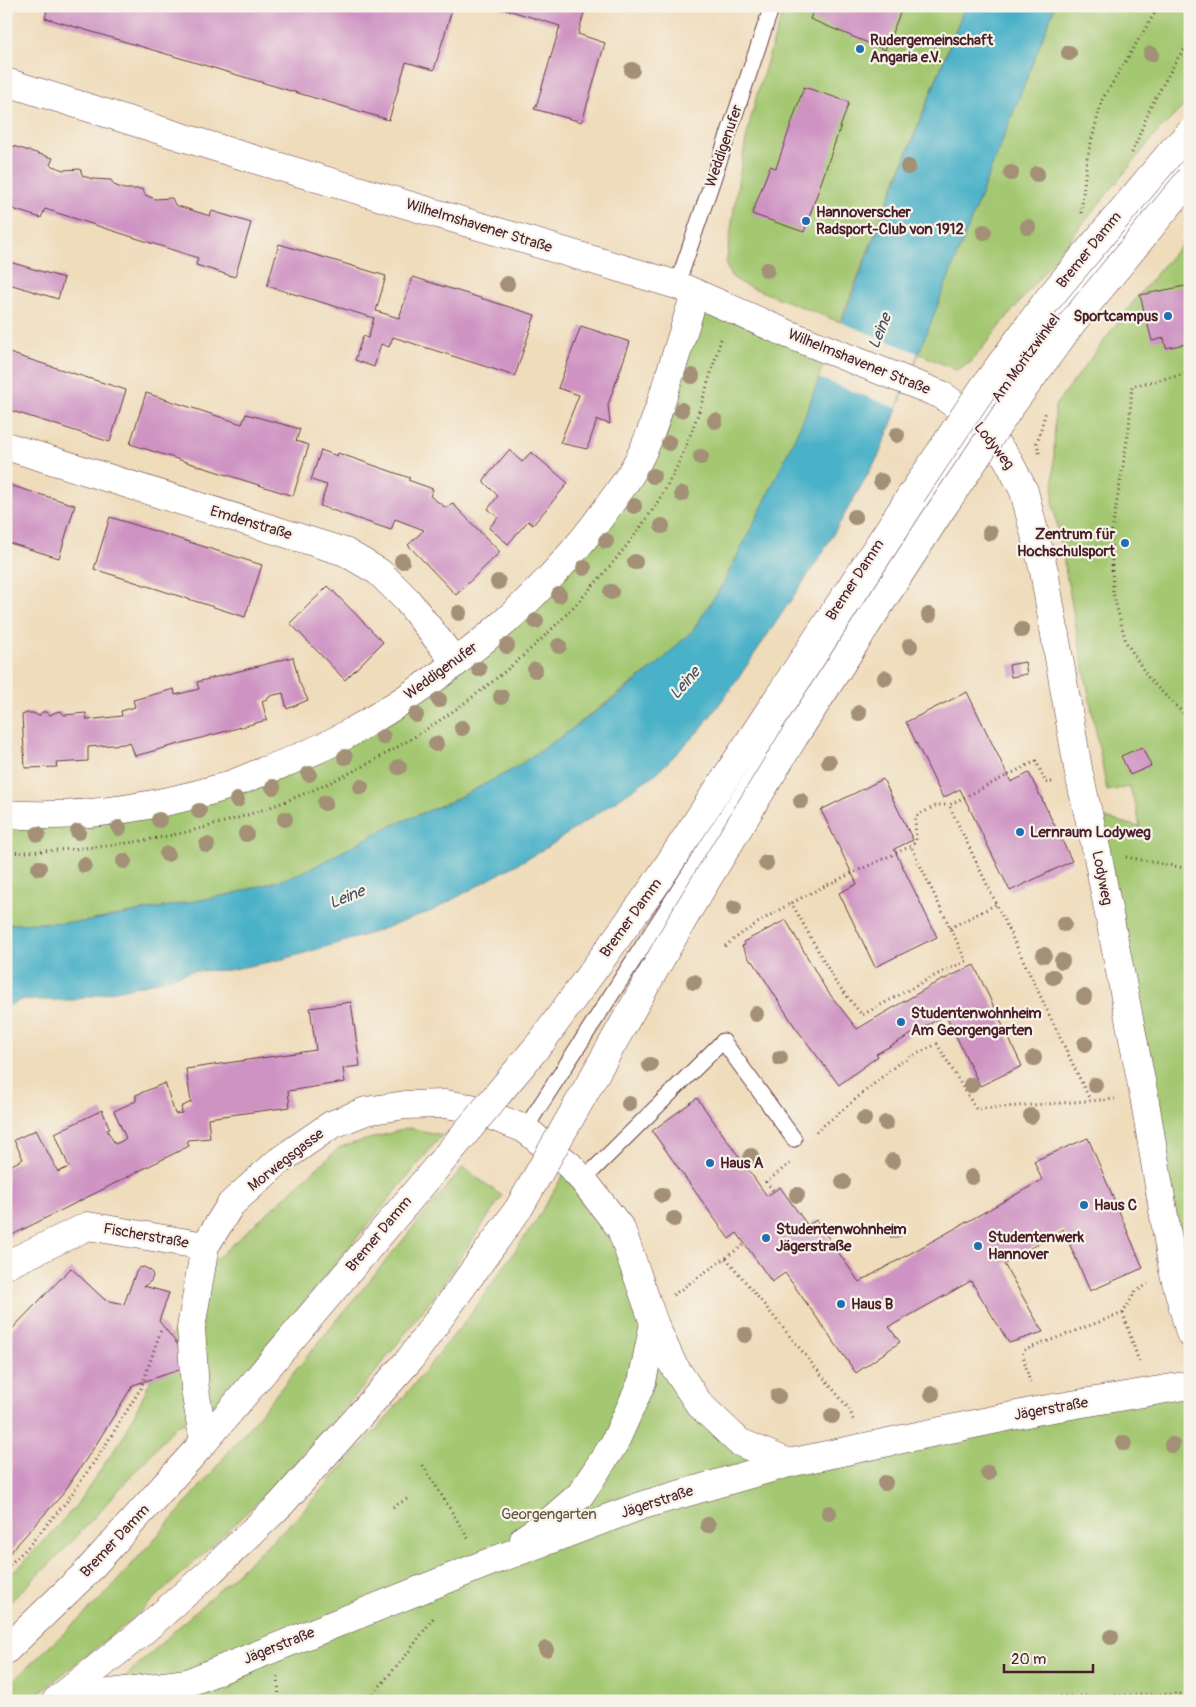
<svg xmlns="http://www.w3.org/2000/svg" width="1196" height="1707" viewBox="0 0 1196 1707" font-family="Pangolin,sans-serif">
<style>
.green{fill:#a4c872;stroke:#77744e}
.water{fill:#49b1c8;stroke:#4a687a}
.pier{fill:#efdcbb}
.building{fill:#ce93c3}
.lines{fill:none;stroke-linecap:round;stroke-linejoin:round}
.lane-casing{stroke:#633b41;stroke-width:17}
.street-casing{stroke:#633b41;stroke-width:29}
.secondary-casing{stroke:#633b41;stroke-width:29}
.path{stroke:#633b41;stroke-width:3;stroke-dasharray:1 4;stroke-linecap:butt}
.lane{stroke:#fff;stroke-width:15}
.street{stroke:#fff;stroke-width:28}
.secondary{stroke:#fff;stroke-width:28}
.secondary-bridge-casing{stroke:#633b41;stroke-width:29;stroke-linecap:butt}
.secondary-bridge{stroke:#fff;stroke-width:28}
.tree{fill:#a39077}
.poi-dot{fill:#1f6fb2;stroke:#f7f3e8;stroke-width:2}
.labels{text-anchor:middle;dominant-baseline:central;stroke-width:4.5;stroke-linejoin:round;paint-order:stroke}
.poi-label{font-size:15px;font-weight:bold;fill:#4a1f2b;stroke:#f7f3e8;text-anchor:start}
.street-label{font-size:15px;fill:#4a1f2b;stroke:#f7f3e8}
.park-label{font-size:15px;fill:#655240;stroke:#f7f3e8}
.water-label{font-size:16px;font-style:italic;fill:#4a5262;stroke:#f7f3e8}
</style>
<rect width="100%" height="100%" fill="#f7f3e8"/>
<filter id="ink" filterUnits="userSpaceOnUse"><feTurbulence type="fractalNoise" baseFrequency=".02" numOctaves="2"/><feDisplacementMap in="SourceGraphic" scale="10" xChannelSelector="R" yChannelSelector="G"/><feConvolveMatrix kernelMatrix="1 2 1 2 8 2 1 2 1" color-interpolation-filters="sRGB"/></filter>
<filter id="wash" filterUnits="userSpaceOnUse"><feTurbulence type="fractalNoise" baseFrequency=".0096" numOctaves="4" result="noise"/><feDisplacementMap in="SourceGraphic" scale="20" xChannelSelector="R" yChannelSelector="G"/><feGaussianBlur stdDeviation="1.12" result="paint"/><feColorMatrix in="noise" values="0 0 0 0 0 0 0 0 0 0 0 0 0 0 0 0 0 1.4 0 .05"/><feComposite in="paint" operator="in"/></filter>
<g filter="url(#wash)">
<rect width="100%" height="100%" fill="#efdcbb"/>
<!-- green -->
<g class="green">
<path d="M785 6H965L840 322 740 283 731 276 726 265C734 209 741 153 756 98 765 67 775 37 785 6Z"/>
<path d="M1055 6H1190V100L1155 135 970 363 956 370 918 353Z"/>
<path d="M1190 234V1330L1087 813 1140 827 1136 806 1129 787 1107 791 1053 504 1055 406 1137 297Z"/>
<path d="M695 293 829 351 804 418 763 505 723 584 693 630 658 664 565 734 510 771 452 801 386 828 310 869 282 880 232 894 83 922 6 924V814L221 788 456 663 633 470Z"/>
<path d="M409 1128 442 1135 218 1406 176 1426 72 1542 6 1606V1578L23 1563 75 1507 125 1434 202 1272 340 1147Z"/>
<path d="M569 1165 583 1180 699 1404 789 1463 1190 1385V1701H99L296 1518 385 1420 467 1319 536 1221Z"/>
<path d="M463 1167 502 1196 441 1287 368 1382 267 1493 201 1556 130 1621 29 1701H6V1687L104 1596 189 1500Z"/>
</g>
<!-- water -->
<path class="water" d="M965 6H1055L879 455 820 557 735 683 700 730 658 772 548 847 432 911 369 934 284 959 229 970 192 971 147 984 74 1000H21L6 1007V924L83 922 143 911 232 894 282 880 310 869 386 828 452 801 510 771 565 734 616 697 658 664 693 630 723 584 763 505 804 418Z"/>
<!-- pier -->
<path class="pier" d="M840 322 918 353 896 408 819 378Z"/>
<g id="blocks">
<!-- building -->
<g class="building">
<path d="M48 6H453L434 70 406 62 389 120 45 18Z"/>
<path d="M495 6H586L578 34 605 43 582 122 534 109 535 107H536L560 26Z"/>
<path d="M815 6H903L885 50 810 19Z"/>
<path d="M804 87 849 102 804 232 752 214 770 166 776 168Z"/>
<path d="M6 144 53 158 50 165 63 170 80 169 83 176 93 179 111 180 114 185 124 189H143L145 195 155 199 172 198 175 205 210 216 212 211 251 223 235 277 196 265 198 258 45 209 41 218 6 207V195L12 176 6 175Z"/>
<path d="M279 244 386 276 376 311 399 318 413 277 535 315 515 376 393 337 389 347 381 344 374 367 355 360 363 336 368 338 374 318 267 286Z"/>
<path d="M6 261 64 278 58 299 6 283Z"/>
<path d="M1190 285V343L1166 348 1164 338 1152 341 1140 295Z"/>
<path d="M581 326 630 342 608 405 610 424 597 420 587 449 560 443 579 395 558 388Z"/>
<path d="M6 352 126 390 110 442 6 409Z"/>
<path d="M146 393 242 424 246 414 300 429 296 441 309 445 293 496 130 444Z"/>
<path d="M321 450 337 456 338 453 410 478 408 480 433 489 430 496 446 508 452 503 500 552 456 595 408 545 424 530 395 519 391 530 320 506 327 485 311 480Z"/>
<path d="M509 450 522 462 531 452 568 483 533 525 528 521 508 544 489 528 498 517 488 509 498 496 483 481Z"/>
<path d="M6 484 75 505 59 558 6 542Z"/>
<path d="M110 517 262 565 245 617 94 569Z"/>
<path d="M328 586 383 642 345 680 290 623Z"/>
<path d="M293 657 299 682 308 700 287 709 283 693 270 696 269 698 262 701 267 720 135 756 130 742 124 744 88 747V761L56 763 57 767 25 768 22 715 27 713H33L39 716 42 712H46L50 715 56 712 61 711 64 715 86 713 87 720 122 716 121 711 135 707 133 700 174 689 175 695 199 689 197 682Z"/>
<path d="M1025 662 1027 674 1011 677 1009 665Z"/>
<path d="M967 692 1011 782 1029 773 1072 861 1010 891 960 789 943 798 906 722Z"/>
<path d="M6 736H9L10 763H6Z"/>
<path d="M1142 747 1151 766 1130 775 1121 756Z"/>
<path d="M883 779 913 840 894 849 937 937 875 967 839 893 857 884 821 810Z"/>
<path d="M786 920 825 988 857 1029 932 985 974 965 1022 1066 980 1086 946 1015 876 1054 878 1056 839 1085 795 1027 753 961 751 962 742 946 745 945 743 942Z"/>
<path d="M351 1002 360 1066 343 1068 345 1082 288 1091 290 1107 208 1118 210 1138 187 1140 189 1146 6 1238V1168L23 1159 14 1140 36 1130 58 1172 69 1167 55 1133 102 1110 110 1129 107 1130 115 1144 122 1141 126 1138 114 1111 136 1101V1095L165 1083 175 1114 182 1113 181 1107 191 1102 186 1069 316 1050 310 1008Z"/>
<path d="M697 1098 767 1196 780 1187 808 1226 816 1220 859 1282 1042 1180 1034 1161 1088 1138 1143 1268 1090 1291 1063 1229 1004 1264 1043 1332 1009 1343 971 1281 889 1327 900 1342 856 1373 785 1273 772 1282 737 1233 729 1239 652 1131Z"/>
<path d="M144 1267 151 1271 153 1276 151 1281 144 1286 169 1293 159 1321 194 1365 133 1385 97 1443 62 1495 6 1557V1335L71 1268 105 1300 124 1304 136 1272 139 1268Z"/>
</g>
</g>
</g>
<g filter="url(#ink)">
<use href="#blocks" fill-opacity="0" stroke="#633b41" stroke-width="1"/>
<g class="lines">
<!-- lane casing -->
<g class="lane-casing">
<g id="lane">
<path d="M677 285 772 6"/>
<path d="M525 1129 979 423"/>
<path d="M583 1180 723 1041 794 1139"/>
</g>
</g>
<!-- street casing -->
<g class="street-casing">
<g id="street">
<path d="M6 82 240 155 677 285 788 334 942 395 979 423 1007 458 1024 491 1044 571 1079 774 1097 852 1144 1096 1173 1270 1190 1333"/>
<path d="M979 423C1044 331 1111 238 1190 156"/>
<path d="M6 446 345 552 379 572 407 600 456 663"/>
<path d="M6 814C77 819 151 808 220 788 235 784 249 777 264 771 291 761 320 750 346 735 449 677 544 599 612 501 619 491 627 481 633 470 649 443 658 412 667 383 677 353 686 323 695 293"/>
<path d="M6 1265 88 1226 205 1246"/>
<path d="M204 1442 195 1390 191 1328 205 1246 231 1204 279 1161 331 1125 366 1111 405 1105 445 1104 471 1108 525 1129 569 1165 583 1180 621 1229 654 1323 672 1363 699 1404 739 1442 789 1463"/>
<path d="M524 1539 550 1521 580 1495 614 1444 642 1382 654 1323"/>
<path d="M57 1700 187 1683 490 1562 643 1505 789 1463 1036 1411 1190 1385"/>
</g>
</g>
<!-- secondary casing -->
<g class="secondary-casing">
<g id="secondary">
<path d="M542 1041 653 888 912 494"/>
<path d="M6 1650 86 1573 204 1442 447 1155"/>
<path d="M56 1701 142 1632 212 1570 281 1504 410 1359 519 1208"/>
</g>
</g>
<!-- path -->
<g class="path">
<path d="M1132 153 1151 106 1179 56 1190 43"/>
<path d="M1081 213 1087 158 1102 100 1159 6"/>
<path d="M1190 373 1132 386 1129 429 1111 537 1113 593 1126 642 1149 679 1183 713 1190 717"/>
<path d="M1039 453 1037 443 1046 411"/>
<path d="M1052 782 1046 783 1036 761 949 805 1090 1100"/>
<path d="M6 853C44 851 83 849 120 844 286 822 441 740 559 622 596 584 643 531 668 484 693 438 707 386 722 336"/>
<path d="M1126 857 1190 869"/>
<path d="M791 902 835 981 862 1015 936 975 966 961 911 846"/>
<path d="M950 928 997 904"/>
<path d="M725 946C781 902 848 876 911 846L916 841 915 817 937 805H949"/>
<path d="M816 1132 899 1063 937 1044 976 1109 1115 1099"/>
<path d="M773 1190 766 1182 793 1161"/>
<path d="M726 1258 850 1410 853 1420"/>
<path d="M673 1295 745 1244"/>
<path d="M1123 1313 1140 1365"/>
<path d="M1030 1383 1022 1351 1123 1313 1135 1292 1148 1284"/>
<path d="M423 1465 469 1540"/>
<path d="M393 1507 407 1499"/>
<path d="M6 1568 26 1549 67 1501 103 1449 141 1388 161 1330"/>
<path d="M278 1677 279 1701"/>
<path d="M367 1701 407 1654 434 1617"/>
<path d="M855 1701 1190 1694"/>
</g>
<!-- lane -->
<use href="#lane" class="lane"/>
<!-- street -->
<use href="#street" class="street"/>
<!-- secondary -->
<use href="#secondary" class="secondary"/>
<!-- secondary-bridge casing -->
<g class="secondary-bridge-casing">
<g id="secondary-bridge">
<path d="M912 494 983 388 1049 298 1172 151 1190 133"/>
<path d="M447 1155 542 1041"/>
<path d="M519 1208 689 909 794 737 939 513 1011 406 1075 319 1190 179"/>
</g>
</g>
<!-- secondary-bridge -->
<use href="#secondary-bridge" class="secondary-bridge"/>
</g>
<!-- trees -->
<g class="tree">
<circle cx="1069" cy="53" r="8"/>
<circle cx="1151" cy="54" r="8"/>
<circle cx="632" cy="70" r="8"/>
<circle cx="908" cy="167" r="8"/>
<circle cx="1011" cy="173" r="8"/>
<circle cx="1037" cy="174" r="8"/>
<circle cx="1028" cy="227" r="8"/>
<circle cx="984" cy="232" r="8"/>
<circle cx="767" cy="270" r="8"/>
<circle cx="507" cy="284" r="8"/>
<circle cx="692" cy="376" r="8"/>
<circle cx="681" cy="410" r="8"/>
<circle cx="715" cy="421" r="8"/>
<circle cx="897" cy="435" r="8"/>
<circle cx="669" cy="443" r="8"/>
<circle cx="701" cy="457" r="8"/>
<circle cx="653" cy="476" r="8"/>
<circle cx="881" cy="481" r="8"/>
<circle cx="682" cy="494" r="8"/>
<circle cx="634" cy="506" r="8"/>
<circle cx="855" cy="517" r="8"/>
<circle cx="662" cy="526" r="8"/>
<circle cx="990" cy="533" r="8"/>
<circle cx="606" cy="541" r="8"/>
<circle cx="402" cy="561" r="8"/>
<circle cx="635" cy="562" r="8"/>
<circle cx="584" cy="568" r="8"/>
<circle cx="498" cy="582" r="8"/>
<circle cx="611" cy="592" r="8"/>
<circle cx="559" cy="595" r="8"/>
<circle cx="459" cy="613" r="8"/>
<circle cx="929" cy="615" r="8"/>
<circle cx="536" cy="621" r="8"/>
<circle cx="1022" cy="630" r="8"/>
<circle cx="507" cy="646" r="8"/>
<circle cx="559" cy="646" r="8"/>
<circle cx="910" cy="646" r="8"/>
<circle cx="479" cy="669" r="8"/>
<circle cx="535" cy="670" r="8"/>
<circle cx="885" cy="678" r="8"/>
<circle cx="501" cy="697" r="8"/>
<circle cx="439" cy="700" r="8"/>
<circle cx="859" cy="713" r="8"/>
<circle cx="416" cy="715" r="8"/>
<circle cx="462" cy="728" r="8"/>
<circle cx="383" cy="737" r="8"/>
<circle cx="436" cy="744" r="8"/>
<circle cx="345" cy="757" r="8"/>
<circle cx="829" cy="762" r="8"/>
<circle cx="399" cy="767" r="8"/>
<circle cx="309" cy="774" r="8"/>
<circle cx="273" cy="787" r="8"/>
<circle cx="361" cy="787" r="8"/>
<circle cx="237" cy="800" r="8"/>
<circle cx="801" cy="801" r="8"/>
<circle cx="325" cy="803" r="8"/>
<circle cx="199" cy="811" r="8"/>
<circle cx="285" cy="819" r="8"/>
<circle cx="159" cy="820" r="8"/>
<circle cx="119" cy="828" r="8"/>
<circle cx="78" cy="832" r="8"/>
<circle cx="38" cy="834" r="8"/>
<circle cx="246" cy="834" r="8"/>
<circle cx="207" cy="845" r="8"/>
<circle cx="167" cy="854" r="8"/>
<circle cx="124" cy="861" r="8"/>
<circle cx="766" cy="863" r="8"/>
<circle cx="84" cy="865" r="8"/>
<circle cx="39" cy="868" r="8"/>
<circle cx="734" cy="908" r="8"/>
<circle cx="1064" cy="924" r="8"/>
<circle cx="1044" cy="955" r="8"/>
<circle cx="1062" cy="961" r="8"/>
<circle cx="1053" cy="977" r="8"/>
<circle cx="694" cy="982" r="8"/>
<circle cx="1084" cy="997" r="8"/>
<circle cx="756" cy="1014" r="8"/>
<circle cx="1085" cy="1044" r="8"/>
<circle cx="780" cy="1058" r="8"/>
<circle cx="1034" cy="1058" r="8"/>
<circle cx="650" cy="1065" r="8"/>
<circle cx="971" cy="1085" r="8"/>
<circle cx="1095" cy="1085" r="8"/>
<circle cx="629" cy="1104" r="8"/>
<circle cx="1031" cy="1116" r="8"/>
<circle cx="864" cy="1119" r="8"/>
<circle cx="886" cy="1123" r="8"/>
<circle cx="751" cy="1156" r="8"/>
<circle cx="893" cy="1161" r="8"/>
<circle cx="972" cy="1177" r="8"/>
<circle cx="843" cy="1182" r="8"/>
<circle cx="662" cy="1195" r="8"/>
<circle cx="797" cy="1195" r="8"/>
<circle cx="674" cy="1219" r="8"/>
<circle cx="895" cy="1231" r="8"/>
<circle cx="745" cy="1335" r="8"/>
<circle cx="932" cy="1394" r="8"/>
<circle cx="778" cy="1396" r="8"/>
<circle cx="832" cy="1416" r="8"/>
<circle cx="1124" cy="1443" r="8"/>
<circle cx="1172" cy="1445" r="8"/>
<circle cx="988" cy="1473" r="8"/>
<circle cx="885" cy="1483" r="8"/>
<circle cx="829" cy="1513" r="8"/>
<circle cx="708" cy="1525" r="8"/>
<circle cx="1111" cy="1637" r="8"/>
<circle cx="546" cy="1649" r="8"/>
</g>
</g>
<!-- markers -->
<g class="poi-dot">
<circle cx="860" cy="49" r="5"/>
<circle cx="806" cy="221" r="5"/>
<circle cx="1168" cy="316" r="5"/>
<circle cx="1125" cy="543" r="5"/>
<circle cx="1020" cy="832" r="5"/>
<circle cx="901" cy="1022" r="5"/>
<circle cx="710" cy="1163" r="5"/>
<circle cx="1084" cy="1205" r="5"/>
<circle cx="766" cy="1238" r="5"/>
<circle cx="978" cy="1246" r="5"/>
<circle cx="841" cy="1304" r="5"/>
</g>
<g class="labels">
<!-- poi labels -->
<g class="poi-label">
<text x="870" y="40">Rudergemeinschaft<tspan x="870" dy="17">Angaria e.V.</tspan></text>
<text x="816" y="212">Hannoverscher<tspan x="816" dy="17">Radsport-Club von 1912</tspan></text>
<text x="1158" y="316" text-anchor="end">Sportcampus</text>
<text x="1115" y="534" text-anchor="end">Zentrum für<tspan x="1115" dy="17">Hochschulsport</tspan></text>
<text x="1030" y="832">Lernraum Lodyweg</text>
<text x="911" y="1013">Studentenwohnheim<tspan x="911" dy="17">Am Georgengarten</tspan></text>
<text x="720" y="1163">Haus A</text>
<text x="1094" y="1205">Haus C</text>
<text x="776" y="1229">Studentenwohnheim<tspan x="776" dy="17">Jägerstraße</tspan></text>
<text x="988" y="1237">Studentenwerk<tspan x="988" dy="17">Hannover</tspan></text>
<text x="851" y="1304">Haus B</text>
</g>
<!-- street labels -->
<g class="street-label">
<text transform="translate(724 146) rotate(-71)">Weddigenufer</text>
<text transform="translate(479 226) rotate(17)">Wilhelmshavener Straße</text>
<text transform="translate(1089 250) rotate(-51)">Bremer Damm</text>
<text transform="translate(1026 358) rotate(-54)">Am Moritzwinkel</text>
<text transform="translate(859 362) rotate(22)">Wilhelmshavener Straße</text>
<text transform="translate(994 446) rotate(52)">Lodyweg</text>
<text transform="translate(251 523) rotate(17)">Emdenstraße</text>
<text transform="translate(855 580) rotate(-57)">Bremer Damm</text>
<text transform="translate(441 671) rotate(-36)">Weddigenufer</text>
<text transform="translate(1102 878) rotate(79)">Lodyweg</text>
<text transform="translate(631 918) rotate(-54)">Bremer Damm</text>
<text transform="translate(286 1160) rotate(-38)">Morwegsgasse</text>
<text transform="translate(379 1234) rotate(-50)">Bremer Damm</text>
<text transform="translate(146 1236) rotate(10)">Fischerstraße</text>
<text transform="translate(1051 1409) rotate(-10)">Jägerstraße</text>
<text transform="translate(657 1502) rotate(-18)">Jägerstraße</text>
<text transform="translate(115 1541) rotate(-47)">Bremer Damm</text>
<text transform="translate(279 1646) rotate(-22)">Jägerstraße</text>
</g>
<!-- park labels -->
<g class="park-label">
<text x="549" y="1514">Georgengarten</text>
</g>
<!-- water labels -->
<g class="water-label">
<text transform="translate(880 331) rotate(-68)">Leine</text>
<text transform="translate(685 683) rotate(-49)">Leine</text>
<text transform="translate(347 897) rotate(-22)">Leine</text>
</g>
</g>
<!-- margin -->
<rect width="1196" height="1707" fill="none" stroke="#f7f3e8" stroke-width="25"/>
<!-- scale -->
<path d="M1004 1664v8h89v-8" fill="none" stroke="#4a1f2b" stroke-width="2.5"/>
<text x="1011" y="1664" font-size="15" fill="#4a1f2b" stroke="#f7f3e8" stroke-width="4" paint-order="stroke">20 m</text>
</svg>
